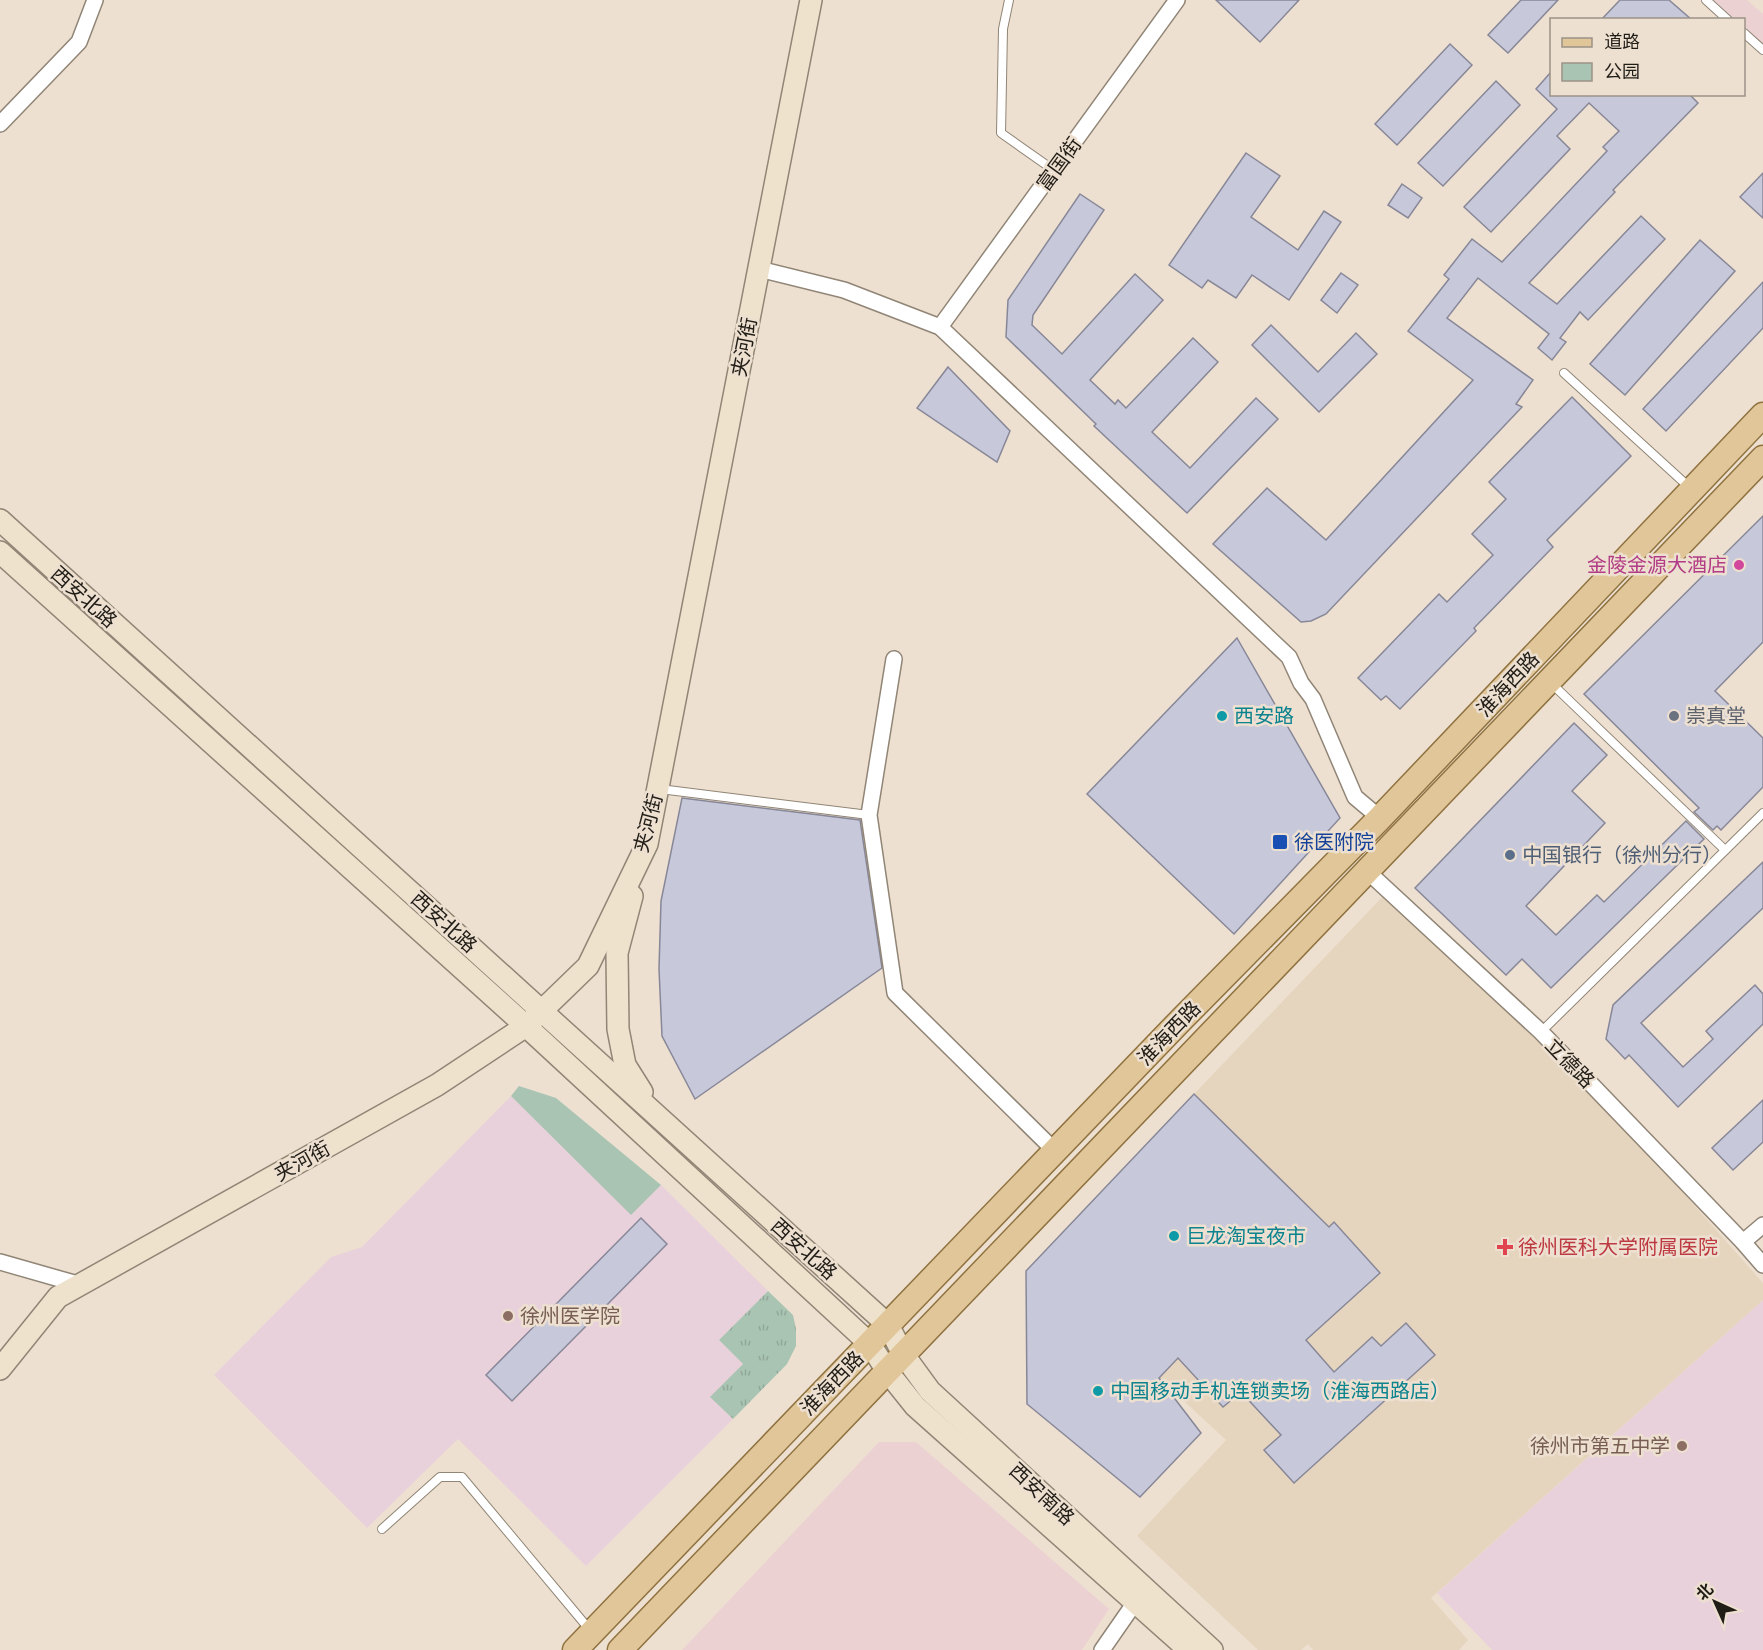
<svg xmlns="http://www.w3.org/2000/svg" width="1763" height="1650" viewBox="0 0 1763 1650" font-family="Rubik,'Noto Sans SC',sans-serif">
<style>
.commercial{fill:#ecd1d3}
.education{fill:#e9d1db}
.built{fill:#e6d5be}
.grass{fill:url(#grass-tufts)}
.green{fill:#a9c4b3}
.building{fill:#c7c8da;stroke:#878798;stroke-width:1.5}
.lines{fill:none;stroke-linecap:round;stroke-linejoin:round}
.lane-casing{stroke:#908576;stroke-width:10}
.street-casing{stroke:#908576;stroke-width:18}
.secondary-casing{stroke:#908576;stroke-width:24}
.primary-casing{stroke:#8f723f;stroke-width:27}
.lane{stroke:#fff;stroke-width:8}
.street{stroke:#fff;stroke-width:15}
.secondary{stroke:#efe2cc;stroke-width:21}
.primary{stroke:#e0c699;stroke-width:24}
.hotel-dot{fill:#d1479c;stroke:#ede0d0;stroke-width:2}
.culture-dot{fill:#0f9aa8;stroke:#ede0d0;stroke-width:2}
.worship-dot{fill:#6b7280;stroke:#ede0d0;stroke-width:2}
.transit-dot{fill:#1a4fb4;stroke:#ede0d0;stroke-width:2}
.service-dot{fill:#5c6f8a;stroke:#ede0d0;stroke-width:2}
.health-dot{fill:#e0444e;stroke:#ede0d0;stroke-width:2}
.education-dot{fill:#8d6e63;stroke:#ede0d0;stroke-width:2}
.labels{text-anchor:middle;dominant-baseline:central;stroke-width:5;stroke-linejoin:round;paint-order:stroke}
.street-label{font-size:20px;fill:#201c16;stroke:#ede0d0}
.hotel-label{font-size:20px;fill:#b23c85;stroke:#ede0d0;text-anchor:end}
.culture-label{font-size:20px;fill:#0d838f;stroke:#ede0d0;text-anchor:start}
.worship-label{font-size:20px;fill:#5b616d;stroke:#ede0d0;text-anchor:start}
.transit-label{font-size:20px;fill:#164399;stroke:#ede0d0;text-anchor:start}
.service-label{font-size:20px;fill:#4e5e75;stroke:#ede0d0;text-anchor:start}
.health-label{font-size:20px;fill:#be3a42;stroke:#ede0d0;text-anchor:start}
.education-label{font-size:20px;fill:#785e54;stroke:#ede0d0;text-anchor:start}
</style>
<defs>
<pattern id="grass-tufts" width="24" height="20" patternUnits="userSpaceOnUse" patternTransform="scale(1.5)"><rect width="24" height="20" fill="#a9c4b3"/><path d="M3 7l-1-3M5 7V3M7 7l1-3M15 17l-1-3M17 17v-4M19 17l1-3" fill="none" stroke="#91a899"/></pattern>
</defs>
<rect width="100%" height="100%" fill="#ede0d0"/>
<!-- commercial -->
<g class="commercial">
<path d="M1710 0H1747L1763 14V47L1744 30V20L1732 19Z"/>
<path d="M879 1442H916L1109 1609 1082 1650H682Z"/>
</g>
<!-- education -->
<g class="education">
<path d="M511 1096 631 1214 661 1185 768 1291 719 1340 743 1364 711 1397 733 1419 586 1566 458 1439 367 1528 214 1375 331 1257 362 1247Z"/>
<path d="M1763 1300V1650H1492L1437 1593Z"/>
</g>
<!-- built -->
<path class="built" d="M1388 891 1541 1032 1763 1283V1300L1431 1598 1468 1640 1459 1650H1313L1308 1644 1301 1650H1258L1137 1536 1226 1440 1159 1378 1312 1211 1194 1094Z"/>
<!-- grass -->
<path class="grass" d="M768 1291 793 1315 796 1329V1346L787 1364 733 1419 710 1397 743 1364 719 1340Z"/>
<!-- green -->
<path class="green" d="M519 1086 556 1098 661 1185 631 1215 511 1096Z"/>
<!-- building -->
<g class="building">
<path d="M1216 0H1299L1260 42Z"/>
<path d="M1521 0H1558L1508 53 1488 35Z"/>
<path d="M1620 0H1669L1692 20H1601Z"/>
<path d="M1450 44 1472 65 1397 145 1375 124Z"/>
<path d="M1551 72V94H1689L1698 103 1613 190 1615 192 1529 283 1557 304 1641 216 1665 239 1588 320 1580 312 1560 338 1566 342 1552 360 1538 348 1549 334 1478 278 1447 318 1533 380 1516 404 1522 407 1326 614 1311 621 1301 622 1213 544 1267 488 1326 540 1473 380 1408 331 1449 279 1444 275 1472 239 1502 262 1607 151 1603 147 1619 131 1589 103 1557 136 1570 149 1491 232 1464 207 1557 109 1536 89Z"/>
<path d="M1496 81 1520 105 1443 186 1418 163Z"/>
<path d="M1246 153 1280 176 1251 217 1298 250 1324 211 1341 222 1289 300 1252 275 1236 298 1208 280 1202 288 1169 265Z"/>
<path d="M1763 173V218L1740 197Z"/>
<path d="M1402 184 1422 198 1408 218 1388 205Z"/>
<path d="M1080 194 1104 210 1033 315 1032 325 1062 354 1135 274 1163 300 1090 380 1115 404 1118 400 1126 408 1193 338 1218 362 1152 432 1190 468 1256 398 1278 419 1187 513 1094 426 1096 424 1006 337 1008 300Z"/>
<path d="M1700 240 1735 271 1625 395 1590 364Z"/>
<path d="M1341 273 1358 285 1337 313 1321 300Z"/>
<path d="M1763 282V328L1666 431 1643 409Z"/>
<path d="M1271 325 1318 372 1356 333 1377 354 1319 412 1252 345Z"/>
<path d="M948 367 1010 431 997 462 917 408Z"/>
<path d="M1572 397 1631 456 1547 540 1553 547 1474 628 1476 631 1400 709 1386 696 1381 700 1358 678 1439 594 1447 602 1493 555 1472 534 1506 499 1489 482Z"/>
<path d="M1763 516V642L1715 691 1763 738V787L1721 830 1717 826 1713 830 1694 812 1699 808 1584 694Z"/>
<path d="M1237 638 1340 818 1234 934 1087 794Z"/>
<path d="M1574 723 1607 755 1572 791 1605 823 1526 906 1556 935 1597 895 1604 902 1686 821 1704 839 1551 988 1522 959 1506 975 1415 888Z"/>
<path d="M682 798 860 820 882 968 695 1099 662 1036 659 969 661 901Z"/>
<path d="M1763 862V908L1641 1023 1683 1067 1713 1039 1706 1031 1755 985 1763 994V1024L1678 1107 1629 1055 1625 1059 1606 1039 1613 1005Z"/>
<path d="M1194 1094 1329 1227 1334 1222 1380 1273 1306 1340 1334 1372 1372 1337 1381 1346 1406 1323 1435 1355 1294 1483 1264 1450 1281 1435 1241 1392 1223 1407 1178 1358 1159 1378 1201 1433 1140 1497 1027 1404 1026 1271Z"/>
<path d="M1763 1100V1142L1733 1170 1712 1148Z"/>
<path d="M641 1218 667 1244 512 1401 486 1375Z"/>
</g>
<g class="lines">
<!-- lane casing -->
<g class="lane-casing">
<g id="lane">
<path d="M1009 0 1003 29 1001 133 1055 171"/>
<path d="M1706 0 1728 20"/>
<path d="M1744 33 1763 50"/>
<path d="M1564 373 1689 487"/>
<path d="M1552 684 1725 850"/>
<path d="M660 789 869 815"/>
<path d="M1541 1032 1763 813"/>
<path d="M382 1529 440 1477H462L589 1629"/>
</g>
</g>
<!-- street casing -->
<g class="street-casing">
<g id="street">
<path d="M0 124 79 42 95 0"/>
<path d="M759 269 844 290 940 327 1289 657 1301 683 1313 699 1355 797 1380 818"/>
<path d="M940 327 1177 0"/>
<path d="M894 659 869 815 895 993 1055 1151"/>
<path d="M1367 871 1541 1032 1743 1242 1763 1265"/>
<path d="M1743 1242 1763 1225"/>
<path d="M0 1262 81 1285"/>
<path d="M1102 1650 1136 1601"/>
</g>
</g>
<!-- secondary casing -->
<g class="secondary-casing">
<g id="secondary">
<path d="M0 520 888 1325 903 1354 930 1391 1212 1650"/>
<path d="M0 552 526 1026 870 1344 887 1371 915 1406 1189 1650"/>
<path d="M632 896 617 953 618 1029 625 1065 642 1092"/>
<path d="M0 1369 58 1297 437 1085 526 1026 588 966 647 844 811 0"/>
</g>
</g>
<!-- primary casing -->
<g class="primary-casing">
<g id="primary">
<path d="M575 1650 1180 1021 1380 818 1763 415"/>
<path d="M620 1650 1763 458"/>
</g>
</g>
<!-- lane -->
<use href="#lane" class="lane"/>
<!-- street -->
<use href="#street" class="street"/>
<!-- secondary -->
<use href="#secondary" class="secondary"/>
<!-- primary -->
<use href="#primary" class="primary"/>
</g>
<!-- markers -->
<circle class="hotel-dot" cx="1739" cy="565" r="6"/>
<g class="culture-dot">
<circle cx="1222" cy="716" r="6"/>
<circle cx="1174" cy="1236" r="6"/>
<circle cx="1098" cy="1391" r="6"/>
</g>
<circle class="worship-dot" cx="1674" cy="716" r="6"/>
<rect class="transit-dot" x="1272" y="834" width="16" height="16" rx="3"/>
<circle class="service-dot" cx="1510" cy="855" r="6"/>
<path class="health-dot" d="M1502 1238h6v6h6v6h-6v6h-6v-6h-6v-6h6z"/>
<g class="education-dot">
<circle cx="508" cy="1316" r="6"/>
<circle cx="1682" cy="1446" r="6"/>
</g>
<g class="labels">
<!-- street labels -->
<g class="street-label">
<text transform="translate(1059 164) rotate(-54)">富国街</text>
<text transform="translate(744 347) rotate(-79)">夹河街</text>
<text transform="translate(84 597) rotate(42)">西安北路</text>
<text transform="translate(1508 684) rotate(-47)">淮海西路</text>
<text transform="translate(648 823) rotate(-75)">夹河街</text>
<text transform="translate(444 922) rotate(42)">西安北路</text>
<text transform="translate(1169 1033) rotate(-46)">淮海西路</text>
<text transform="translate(1570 1063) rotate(46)">立德路</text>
<text transform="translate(302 1161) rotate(-29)">夹河街</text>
<text transform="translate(804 1249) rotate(42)">西安北路</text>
<text transform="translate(832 1383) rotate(-46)">淮海西路</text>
<text transform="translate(1042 1494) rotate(43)">西安南路</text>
</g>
<!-- hotel labels -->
<g class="hotel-label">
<text x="1727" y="565">金陵金源大酒店</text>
</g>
<!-- culture labels -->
<g class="culture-label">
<text x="1234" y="716">西安路</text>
<text x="1186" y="1236">巨龙淘宝夜市</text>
<text x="1110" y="1391">中国移动手机连锁卖场（淮海西路店）</text>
</g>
<!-- worship labels -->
<g class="worship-label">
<text x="1686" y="716">崇真堂</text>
</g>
<!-- transit labels -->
<g class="transit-label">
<text x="1294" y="842">徐医附院</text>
</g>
<!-- service labels -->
<g class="service-label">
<text x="1522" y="855">中国银行（徐州分行）</text>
</g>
<!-- health labels -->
<g class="health-label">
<text x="1518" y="1247">徐州医科大学附属医院</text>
</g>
<!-- education labels -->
<g class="education-label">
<text x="520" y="1316">徐州医学院</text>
<text x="1670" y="1446" text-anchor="end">徐州市第五中学</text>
</g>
</g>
<!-- legend -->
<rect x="1550" y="18" width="195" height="78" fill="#ede0d0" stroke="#9b9286" stroke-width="1.5"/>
<rect x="1562" y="38" width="30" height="9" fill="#e0c699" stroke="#9b9286" stroke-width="1.5"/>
<text x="1604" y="48" font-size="18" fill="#201c16">道路</text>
<rect x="1562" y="63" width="30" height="18" fill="#a9c4b3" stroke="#9b9286" stroke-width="1.5"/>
<text x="1604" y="78" font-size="18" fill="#201c16">公园</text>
<!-- north arrow -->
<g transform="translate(1715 1602) rotate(315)" stroke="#ede0d0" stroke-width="4.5" paint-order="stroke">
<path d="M0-4.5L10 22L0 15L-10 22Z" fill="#201c16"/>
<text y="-9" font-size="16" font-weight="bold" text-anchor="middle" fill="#201c16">北</text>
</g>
</svg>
